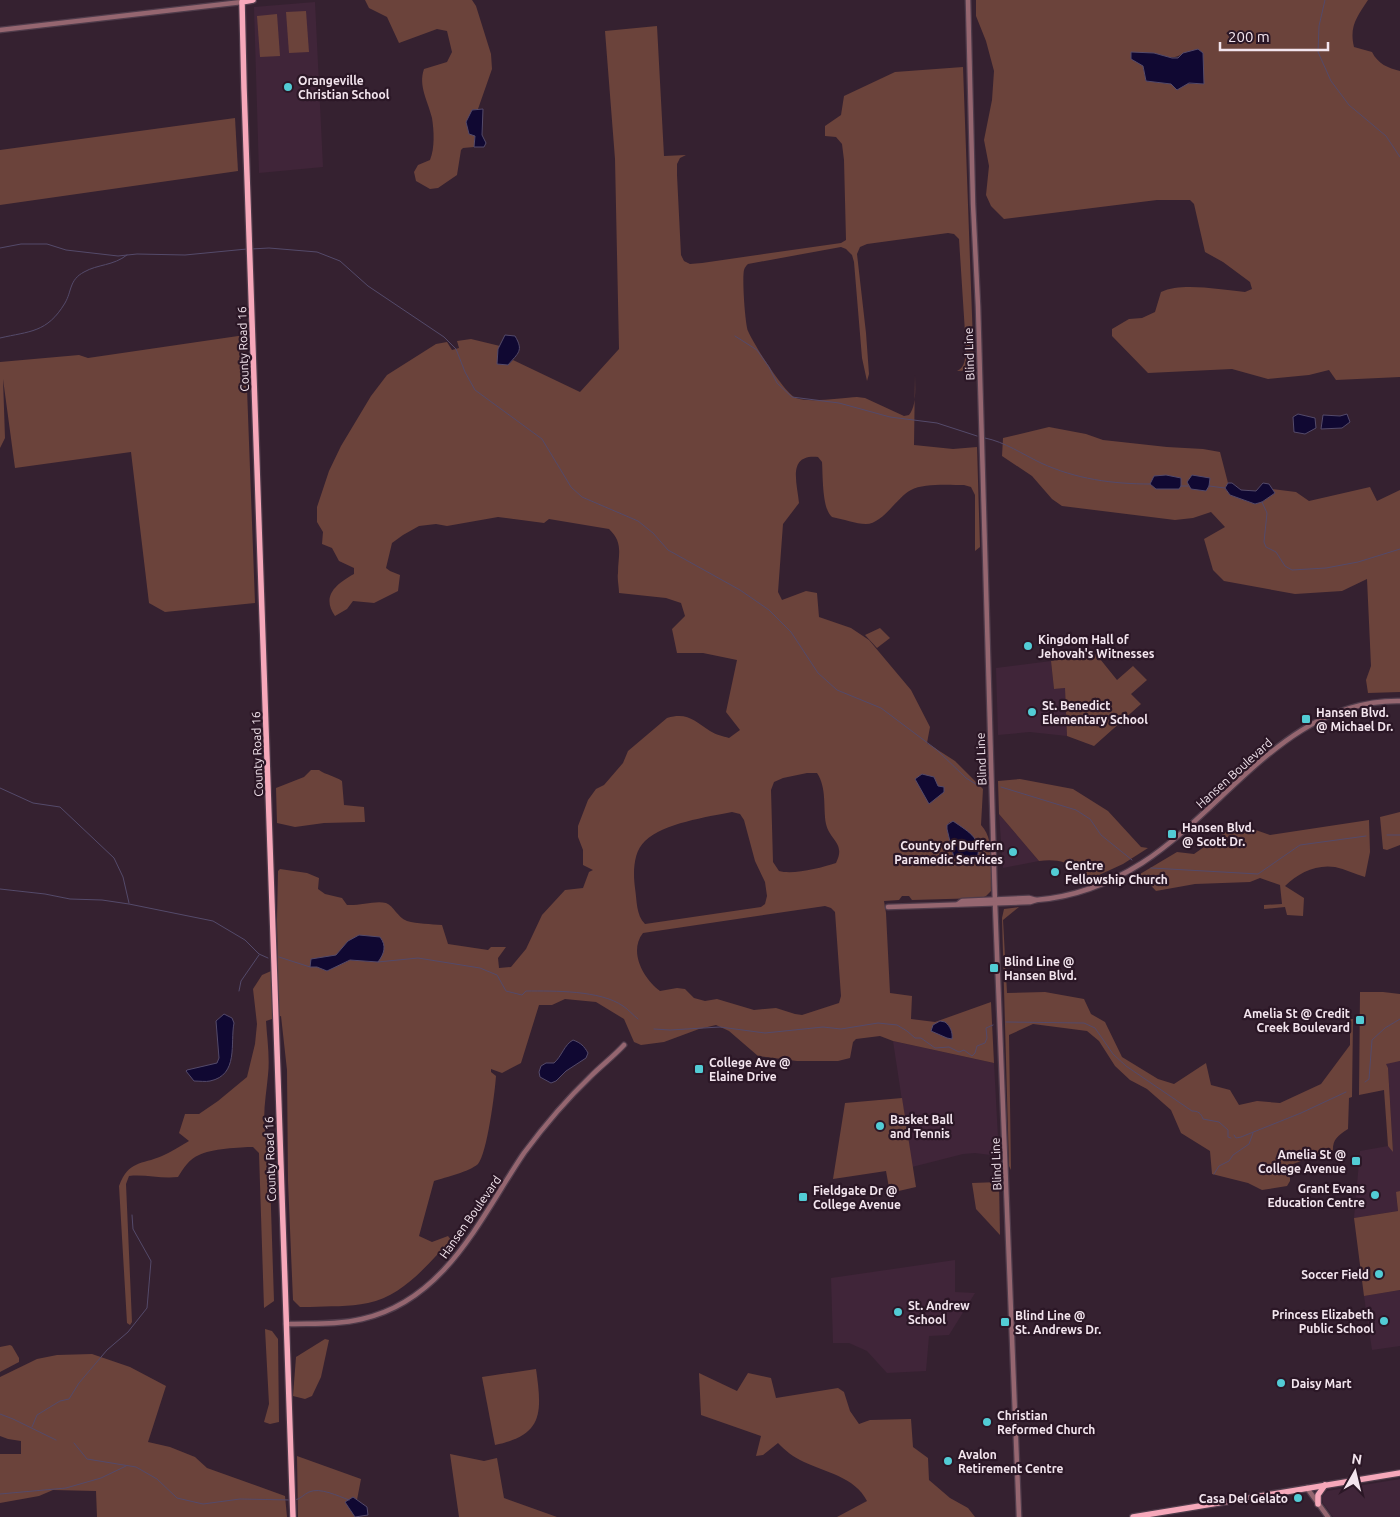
<svg xmlns="http://www.w3.org/2000/svg" width="1400" height="1517" viewBox="0 0 1400 1517" font-family="Ubuntu,sans-serif">
<style>
.built{fill:#402539}
.green{fill:#6b433b;fill-rule:evenodd}
.water{fill:#100832;stroke:#544a6a}
.lines{fill:none;stroke-linecap:round;stroke-linejoin:round}
.stream{stroke:#544a6a;stroke-width:1}
.minor-casing{stroke:#503c4b;stroke-width:7}
.major-casing{stroke:#503c4b;stroke-width:8}
.minor{stroke:#956670;stroke-width:4.5}
.major{stroke:#f6a8ba;stroke-width:5.5}
.poi-dot{fill:#52ccd5;stroke:#2b1726;stroke-width:2}
.labels{text-anchor:middle;dominant-baseline:central;stroke-width:4.5;stroke-linejoin:round;paint-order:stroke}
.poi-label{font-size:12px;font-weight:bold;fill:#f3e5ee;stroke:#2b1726;text-anchor:start}
.street-label{font-size:12px;fill:#f3e5ee;stroke:#2b1726}
</style>
<rect width="100%" height="100%" fill="#352130"/>
<!-- built -->
<g class="built">
<path d="M315 2 323 167 259 173 254 7Z"/>
<path d="M1051 661 1054 689 1065 688 1067 736 1030 732 998 735 996 668Z"/>
<path d="M999 814 1039 861 1003 868Z"/>
<path d="M893 1041 994 1063 999 1156 975 1153 963 1154 912 1167Z"/>
<path d="M1400 1061V1191L1396 1193 1398 1211 1354 1218 1360 1151 1388 1146 1393 1151 1388 1068 1385 1063Z"/>
<path d="M955 1260V1292L975 1293 949 1335 929 1336 926 1371 887 1373 867 1351 849 1343H833L831 1278Z"/>
<path d="M1400 1290V1346L1372 1350 1364 1296Z"/>
<path d="M1400 1479V1517H1333L1323 1503 1322 1497 1327 1491Z"/>
</g>
<!-- green -->
<g class="green">
<path d="M365 0H472L476 6 491 54 492 69 478 109 472 110 475 136 474 147 463 148 461 150 457 175 438 188 430 189 416 181 414 172 418 165 430 160C435 148 434 131 432 118 428 101 418 86 424 69L447 62 452 52 447 31 437 29 399 43 387 17 369 8Z"/>
<path d="M976 0H1368C1357 17 1349 26 1354 47L1372 52C1378 64 1388 68 1400 71V377L1336 380 1329 370 1309 375 1268 379 1232 369 1148 373 1112 336V329L1129 319 1142 318 1155 312 1161 292C1183 282 1220 290 1245 292L1252 289 1250 282 1223 262 1205 252 1194 204 1190 200H1157L1004 219 991 206 986 195 989 166 984 140 992 100 994 71 986 41 976 16ZM1154 53C1165 56 1174 61 1183 53L1204 84H1171L1146 81 1143 66Z"/>
<path d="M306 11 309 52 289 53 286 12Z"/>
<path d="M277 14 280 56 260 57 257 16Z"/>
<path d="M657 26 664 156 686 155 680 158 677 164V175L681 255 684 261 690 264 702 263 841 243 846 240 844 160 842 144 836 137 825 136V126L841 115 844 96 895 72 963 67 974 370 957 371C966 367 965 357 966 348L959 239 954 234 948 233 867 244 860 247 857 254 866 333 869 374 867 381 862 358 854 262 852 255 846 249 841 247 748 264C746 266 745 267 744 270 742 278 745 323 748 331 753 343 785 394 796 398 809 403 842 398 857 397L865 398 904 416 909 415C917 405 915 388 915 375L914 445 953 449 977 447 980 547 975 551V495L971 487 964 485C950 485 923 483 911 490 897 497 883 524 866 524 856 524 843 519 832 517 822 509 823 476 822 462L818 457C787 454 797 482 799 503L783 524 778 592 782 600 806 591 817 593 819 617 851 628 869 640 911 690 930 727 927 743 955 761 983 789 981 825C996 841 990 870 991 891L986 896 982 898 912 900 909 896H902L899 900 884 901 886 913 890 993 912 996 911 1019 935 1022 991 1002 994 1063 893 1041 880 1036 856 1039 853 1042 850 1058 838 1061H797L758 1056 729 1031 716 1025 699 1029 664 1042 641 1045 634 1042 624 1019 596 1002 565 999 552 1005H539L521 1063 502 1073 491 1069V1072L496 1076C495 1092 487 1154 478 1164 469 1172 446 1177 434 1181L419 1236 432 1242 448 1236 451 1240C428 1264 403 1296 368 1303 349 1307 329 1306 310 1307H300L293 1300 288 1181 287 1070 281 1016 266 1021C267 1038 270 1057 268 1075 266 1098 260 1124 269 1147L274 1301 264 1308 259 1153 253 1147C241 1147 210 1149 199 1155 189 1159 183 1169 178 1177 161 1179 145 1174 129 1176L126 1184 132 1322 130 1325 127 1323 119 1186C129 1160 141 1165 162 1156 171 1152 180 1146 189 1141L179 1133 185 1114H199L218 1101 247 1077 255 1044 257 1024 253 989 262 975 278 968 277 920 278 871 280 869 307 873 319 878 318 889 325 894 342 898 347 905C359 906 376 900 386 903 394 906 397 917 407 921 417 924 431 924 442 925L448 944 488 950 491 947H506L498 958 499 968 511 967 526 949 542 915 565 890 583 888 589 872 593 870 583 865V850L578 837V826L588 800 596 789 604 785 623 763 628 751 667 718C688 712 694 721 710 731 716 735 723 736 729 738L740 730 726 712 737 660 703 653H677L672 629 685 616 681 603 666 598 619 593C619 586 617 579 618 573 618 555 624 543 609 529L549 519 544 523 498 517 447 526 436 524 419 526 403 535 392 543 386 568 390 571 400 575 398 591 374 603 353 601 347 609 335 616C321 596 336 584 354 574V568L339 561 332 548 322 544 323 532 317 522V507L329 471 341 446 371 396 387 375 436 344 447 342 452 350 459 348 457 341 471 339 500 346 498 349 508 365 513 360 580 392 619 349 615 159 605 31ZM807 773H817C827 788 823 807 826 824 830 841 846 843 836 863 821 868 793 875 779 871L773 862 771 790 774 782 783 778ZM732 812 740 814 744 820 755 861 765 882 767 896 765 904 761 907 645 924C636 915 637 901 635 888 633 873 633 852 645 841 664 823 707 817 732 812ZM950 822 968 863 954 858 947 829V825ZM825 906 831 908 835 912 841 996 839 1003 802 1015 795 1014 776 1008 754 1010 717 999 705 1001 694 998 685 989 677 988 660 991C644 979 628 952 643 933ZM348 941 378 962 350 960 327 971 317 967 336 955Z"/>
<path d="M235 118 238 171 0 205V150Z"/>
<path d="M245 335 255 603 165 612 149 603 131 452 15 468 3 379 5 438 0 448V362L79 355 88 358Z"/>
<path d="M1049 427 1086 434 1103 440 1167 447 1203 449 1220 452 1228 483 1225 488 1230 495 1255 504 1262 502 1275 493 1272 489 1296 492 1309 501 1370 487 1377 501 1400 490V692L1368 693 1366 680 1371 666 1367 579 1342 591 1295 594 1224 581 1213 570 1204 539 1225 527 1211 512 1193 518 1175 520 1062 506 1052 499 1032 476 1002 456 1003 438Z"/>
<path d="M880 628 890 638 877 648 865 635Z"/>
<path d="M1096 654 1117 680 1133 666 1147 680 1131 694 1141 704 1094 746 1067 736 1065 688 1054 689 1051 661Z"/>
<path d="M311 770H319C326 775 335 776 342 781L344 805 364 807 365 822 324 823 295 827 277 823 276 788 304 777Z"/>
<path d="M1020 779 1073 789 1108 811 1141 847 1148 848 1123 864 1086 881 1085 874 1077 872C1069 860 1052 859 1039 861L999 814 998 781Z"/>
<path d="M1400 812V845L1387 850 1383 849 1380 817Z"/>
<path d="M1369 820 1370 852 1365 877C1355 874 1345 869 1335 867 1316 864 1298 873 1285 886L1304 898 1303 916 1287 915 1285 907 1264 909V905L1282 904 1280 885 1260 878 1250 882 1195 884 1156 891 1140 874 1177 852 1194 854 1234 826 1240 828 1247 827 1270 835Z"/>
<path d="M1019 907 1003 920 1007 993 1045 992 1084 999 1091 1014 1105 1022 1122 1057 1158 1079 1174 1084 1206 1063 1211 1085 1230 1090 1239 1105 1257 1101 1280 1103 1321 1084 1350 1045V1019H1353L1352 1097 1349 1098 1348 1129C1337 1136 1332 1140 1333 1153L1307 1159 1290 1165V1181L1287 1186 1262 1190 1248 1183 1212 1174 1210 1151 1181 1133 1171 1110 1147 1089 1130 1080 1115 1066 1099 1041 1087 1031 1033 1024 1009 1035 1011 1170 1009 1166 1002 918 1004 909Z"/>
<path d="M1360 992H1383L1400 994V1061L1386 1064 1388 1068 1393 1152 1388 1146 1384 1090 1359 1095Z"/>
<path d="M902 1098 916 1187 890 1193 886 1171 833 1179 845 1103Z"/>
<path d="M999 1182 1000 1235 976 1209 972 1183Z"/>
<path d="M1400 1191V1290L1364 1296 1354 1218 1398 1211 1396 1192Z"/>
<path d="M265 1329 272 1331 278 1339 279 1422 270 1424 264 1422 269 1404Z"/>
<path d="M325 1339 329 1340 321 1377 312 1396 305 1399 293 1396 296 1357Z"/>
<path d="M10 1345 12 1346 19 1358V1362L0 1372V1347Z"/>
<path d="M92 1354 130 1367 166 1386 148 1442 170 1447 195 1457 207 1468 285 1496 287 1517H97L96 1491 53 1490 39 1496 0 1503V1454H21V1441L8 1439 0 1436V1377L37 1359 57 1355Z"/>
<path d="M536 1369C542 1412 544 1435 495 1445L482 1377Z"/>
<path d="M699 1373 737 1391 748 1373 771 1378 776 1398 838 1388 844 1392 850 1411 859 1424 870 1420 911 1419 913 1447 928 1458 929 1480 950 1498 968 1508 975 1517H837L867 1501C855 1477 825 1472 804 1462 793 1457 786 1451 778 1443L763 1455 756 1456 761 1436 701 1415Z"/>
<path d="M450 1454 484 1461 497 1458 504 1498 557 1517H459Z"/>
<path d="M297 1456 361 1479 357 1500 353 1497 346 1502 355 1517H298Z"/>
</g>
<!-- water -->
<g class="water">
<path d="M1198 49 1203 53 1204 84 1189 83 1177 90 1171 84 1146 81 1143 66 1131 59V52L1154 53 1172 58H1178L1183 53Z"/>
<path d="M483 109 482 135 486 143 484 147H474L475 136 469 134 466 122 472 110Z"/>
<path d="M505 335 515 336C524 351 518 353 508 365L497 364 498 349Z"/>
<path d="M1298 414 1315 418 1316 428 1305 434 1294 432 1293 417Z"/>
<path d="M1347 414 1350 422 1342 428 1321 429 1323 415 1340 416Z"/>
<path d="M1166 475 1181 478V486L1179 489H1156L1150 484 1154 476Z"/>
<path d="M1192 475 1210 478 1209 486 1206 491 1191 489 1187 482Z"/>
<path d="M1228 483H1232L1241 490 1256 491 1263 483 1269 484 1275 493 1262 502 1255 504 1230 495 1225 488Z"/>
<path d="M922 774 934 777 938 786 944 787V792L929 804 915 779Z"/>
<path d="M953 821C970 833 984 839 976 862L968 863 954 858 947 829V825Z"/>
<path d="M359 935 380 937C387 946 384 954 378 962L350 960 327 971 317 967H310L311 959 336 955 348 941Z"/>
<path d="M224 1014 232 1018 234 1023C230 1043 239 1075 210 1081 206 1082 199 1081 194 1081L186 1071 187 1070 217 1063 219 1058 216 1021Z"/>
<path d="M940 1021 945 1022C950 1026 953 1032 952 1039L947 1038 931 1031 933 1025Z"/>
<path d="M573 1040C581 1043 584 1046 588 1053L586 1058 566 1071 556 1081 551 1083 540 1077 539 1072 541 1066 546 1063H554C562 1056 564 1045 573 1040Z"/>
<path d="M353 1497 367 1507 368 1515 355 1517 345 1502Z"/>
</g>
<g class="lines">
<!-- stream -->
<g class="stream">
<path d="M1325 0 1319 26 1318 52 1331 81 1349 105 1386 136 1400 157"/>
<path d="M0 248 21 244H47L66 250 118 256 137 254 185 255 247 249"/>
<path d="M251 249 269 248 317 252 340 261 368 286 444 337 456 349 465 372 475 390 542 439 571 487 582 497 638 521 653 533 668 550 740 590 769 610 791 632 818 673 837 690 881 708 937 750 966 778 979 786"/>
<path d="M735 336 757 350 769 367 777 383 792 397 839 403 890 417 937 423 977 436"/>
<path d="M0 338C30 331 47 333 65 303 72 291 69 280 84 272 98 264 113 266 127 255"/>
<path d="M985 438C1005 442 1022 454 1041 463 1076 479 1112 484 1150 484"/>
<path d="M1181 486H1188"/>
<path d="M1209 486 1225 488"/>
<path d="M1262 502 1267 513 1264 542 1266 547 1276 552 1285 566 1292 570 1326 568 1358 562 1400 549"/>
<path d="M1001 787 1076 810 1090 819 1101 835 1132 860"/>
<path d="M0 788 33 803 60 807 114 858 123 877 129 903"/>
<path d="M1387 835H1400"/>
<path d="M1151 868 1258 874 1300 845 1366 836"/>
<path d="M0 889 45 894 70 899 102 900 129 904 213 921 245 940 259 954 268 958"/>
<path d="M279 957 310 967"/>
<path d="M378 962 418 958 480 968 497 975 506 991 522 995 526 991C554 991 600 990 623 1006 629 1010 633 1015 638 1019"/>
<path d="M239 991 241 981 259 955"/>
<path d="M1006 1022 1084 1023 1095 1028 1113 1054 1126 1066 1192 1111C1198 1111 1201 1113 1203 1119L1219 1122 1228 1130V1137L1231 1138"/>
<path d="M654 1029 670 1030 720 1027 765 1033 823 1027 841 1029 878 1023 897 1025 907 1031 915 1038H921L935 1048 949 1047 959 1052 964 1050 972 1056 975 1053 977 1046 985 1043 987 1038 986 1028 993 1025"/>
<path d="M1365 1082 1369 1079 1372 1040 1385 1028 1400 1019"/>
<path d="M1234 1135 1236 1138 1241 1137 1301 1113 1346 1092"/>
<path d="M1214 1174 1219 1166 1229 1161 1233 1155 1249 1144 1253 1133"/>
<path d="M0 1414 13 1419 56 1440"/>
<path d="M32 1427 37 1415 60 1401 69 1399 79 1383 107 1350 128 1332 147 1308 151 1261 133 1229 132 1215"/>
<path d="M74 1443 87 1459 136 1467 157 1479 177 1498 203 1504 240 1499 291 1500"/>
<path d="M0 1494 66 1488 101 1478 126 1466"/>
<path d="M295 1500C301 1499 304 1494 309 1492 320 1487 338 1496 349 1500"/>
</g>
<!-- minor casing -->
<g class="minor-casing">
<g id="minor">
<path d="M968 0 973 204 978 306 995 903 1019 1517"/>
<path d="M0 30 242 2V0"/>
<path d="M958 904 962 901 1029 898 1036 900"/>
<path d="M888 907 1030 902 1036 900C1075 897 1109 884 1142 863 1227 808 1288 699 1400 701"/>
<path d="M286 1324C311 1323 337 1325 362 1319 446 1300 480 1218 524 1153 544 1126 567 1099 591 1076 602 1065 614 1056 624 1045"/>
<path d="M1307 1488 1328 1517"/>
</g>
</g>
<!-- major casing -->
<g class="major-casing">
<g id="major">
<path d="M253 0 242 2 244 88 293 1517"/>
<path d="M1318 1504V1495L1325 1485"/>
<path d="M1133 1517 1400 1473"/>
</g>
</g>
<!-- minor -->
<use href="#minor" class="minor"/>
<!-- major -->
<use href="#major" class="major"/>
</g>
<!-- markers -->
<g class="poi-dot">
<circle cx="288" cy="87" r="5"/>
<circle cx="1028" cy="646" r="5"/>
<circle cx="1032" cy="712" r="5"/>
<rect x="1301" y="714" width="10" height="10" rx="2.5"/>
<rect x="1167" y="829" width="10" height="10" rx="2.5"/>
<circle cx="1013" cy="852" r="5"/>
<circle cx="1055" cy="872" r="5"/>
<rect x="989" y="963" width="10" height="10" rx="2.5"/>
<rect x="1355" y="1015" width="10" height="10" rx="2.5"/>
<rect x="694" y="1064" width="10" height="10" rx="2.5"/>
<circle cx="880" cy="1126" r="5"/>
<rect x="1351" y="1156" width="10" height="10" rx="2.5"/>
<circle cx="1375" cy="1195" r="5"/>
<rect x="798" y="1192" width="10" height="10" rx="2.5"/>
<circle cx="1379" cy="1274" r="5"/>
<circle cx="898" cy="1312" r="5"/>
<circle cx="1384" cy="1321" r="5"/>
<rect x="1000" y="1317" width="10" height="10" rx="2.5"/>
<circle cx="1281" cy="1383" r="5"/>
<circle cx="987" cy="1422" r="5"/>
<circle cx="948" cy="1461" r="5"/>
<circle cx="1298" cy="1498" r="5"/>
</g>
<g class="labels">
<!-- poi labels -->
<g class="poi-label">
<text x="298" y="80">Orangeville<tspan x="298" dy="14">Christian School</tspan></text>
<text x="1038" y="639">Kingdom Hall of<tspan x="1038" dy="14">Jehovah's Witnesses</tspan></text>
<text x="1042" y="705">St. Benedict<tspan x="1042" dy="14">Elementary School</tspan></text>
<text x="1316" y="712">Hansen Blvd.<tspan x="1316" dy="14">@ Michael Dr.</tspan></text>
<text x="1182" y="827">Hansen Blvd.<tspan x="1182" dy="14">@ Scott Dr.</tspan></text>
<text x="1003" y="845" text-anchor="end">County of Duffern<tspan x="1003" dy="14">Paramedic Services</tspan></text>
<text x="1065" y="865">Centre<tspan x="1065" dy="14">Fellowship Church</tspan></text>
<text x="1004" y="961">Blind Line @<tspan x="1004" dy="14">Hansen Blvd.</tspan></text>
<text x="1350" y="1013" text-anchor="end">Amelia St @ Credit<tspan x="1350" dy="14">Creek Boulevard</tspan></text>
<text x="709" y="1062">College Ave @<tspan x="709" dy="14">Elaine Drive</tspan></text>
<text x="890" y="1119">Basket Ball<tspan x="890" dy="14">and Tennis</tspan></text>
<text x="1346" y="1154" text-anchor="end">Amelia St @<tspan x="1346" dy="14">College Avenue</tspan></text>
<text x="1365" y="1188" text-anchor="end">Grant Evans<tspan x="1365" dy="14">Education Centre</tspan></text>
<text x="813" y="1190">Fieldgate Dr @<tspan x="813" dy="14">College Avenue</tspan></text>
<text x="1369" y="1274" text-anchor="end">Soccer Field</text>
<text x="908" y="1305">St. Andrew<tspan x="908" dy="14">School</tspan></text>
<text x="1374" y="1314" text-anchor="end">Princess Elizabeth<tspan x="1374" dy="14">Public School</tspan></text>
<text x="1015" y="1315">Blind Line @<tspan x="1015" dy="14">St. Andrews Dr.</tspan></text>
<text x="1291" y="1383">Daisy Mart</text>
<text x="997" y="1415">Christian<tspan x="997" dy="14">Reformed Church</tspan></text>
<text x="958" y="1454">Avalon<tspan x="958" dy="14">Retirement Centre</tspan></text>
<text x="1288" y="1498" text-anchor="end">Casa Del Gelato</text>
</g>
<!-- street labels -->
<g class="street-label">
<text transform="translate(243 349) rotate(-92)">County Road 16</text>
<text transform="translate(969 354) rotate(-92)">Blind Line</text>
<text transform="translate(257 754) rotate(-92)">County Road 16</text>
<text transform="translate(981 759) rotate(-92)">Blind Line</text>
<text transform="translate(1234 773) rotate(-42)">Hansen Boulevard</text>
<text transform="translate(270 1159) rotate(-92)">County Road 16</text>
<text transform="translate(996 1164) rotate(-92)">Blind Line</text>
<text transform="translate(470 1217) rotate(-55)">Hansen Boulevard</text>
</g>
</g>
<!-- north arrow -->
<g transform="translate(1355 1472) rotate(8)" stroke="#2b1726" stroke-width="4" paint-order="stroke">
<path d="M0-4L9 19L0 12L-9 19Z" fill="#f3e5ee"/>
<text y="-8" font-size="14" font-weight="bold" text-anchor="middle" fill="#f3e5ee">N</text>
</g>
<!-- scale -->
<path d="M1220 42v8h108v-8" fill="none" stroke="#f3e5ee" stroke-width="2.5"/>
<text x="1228" y="42" font-size="15" fill="#f3e5ee" stroke="#2b1726" stroke-width="4" paint-order="stroke">200 m</text>
</svg>
